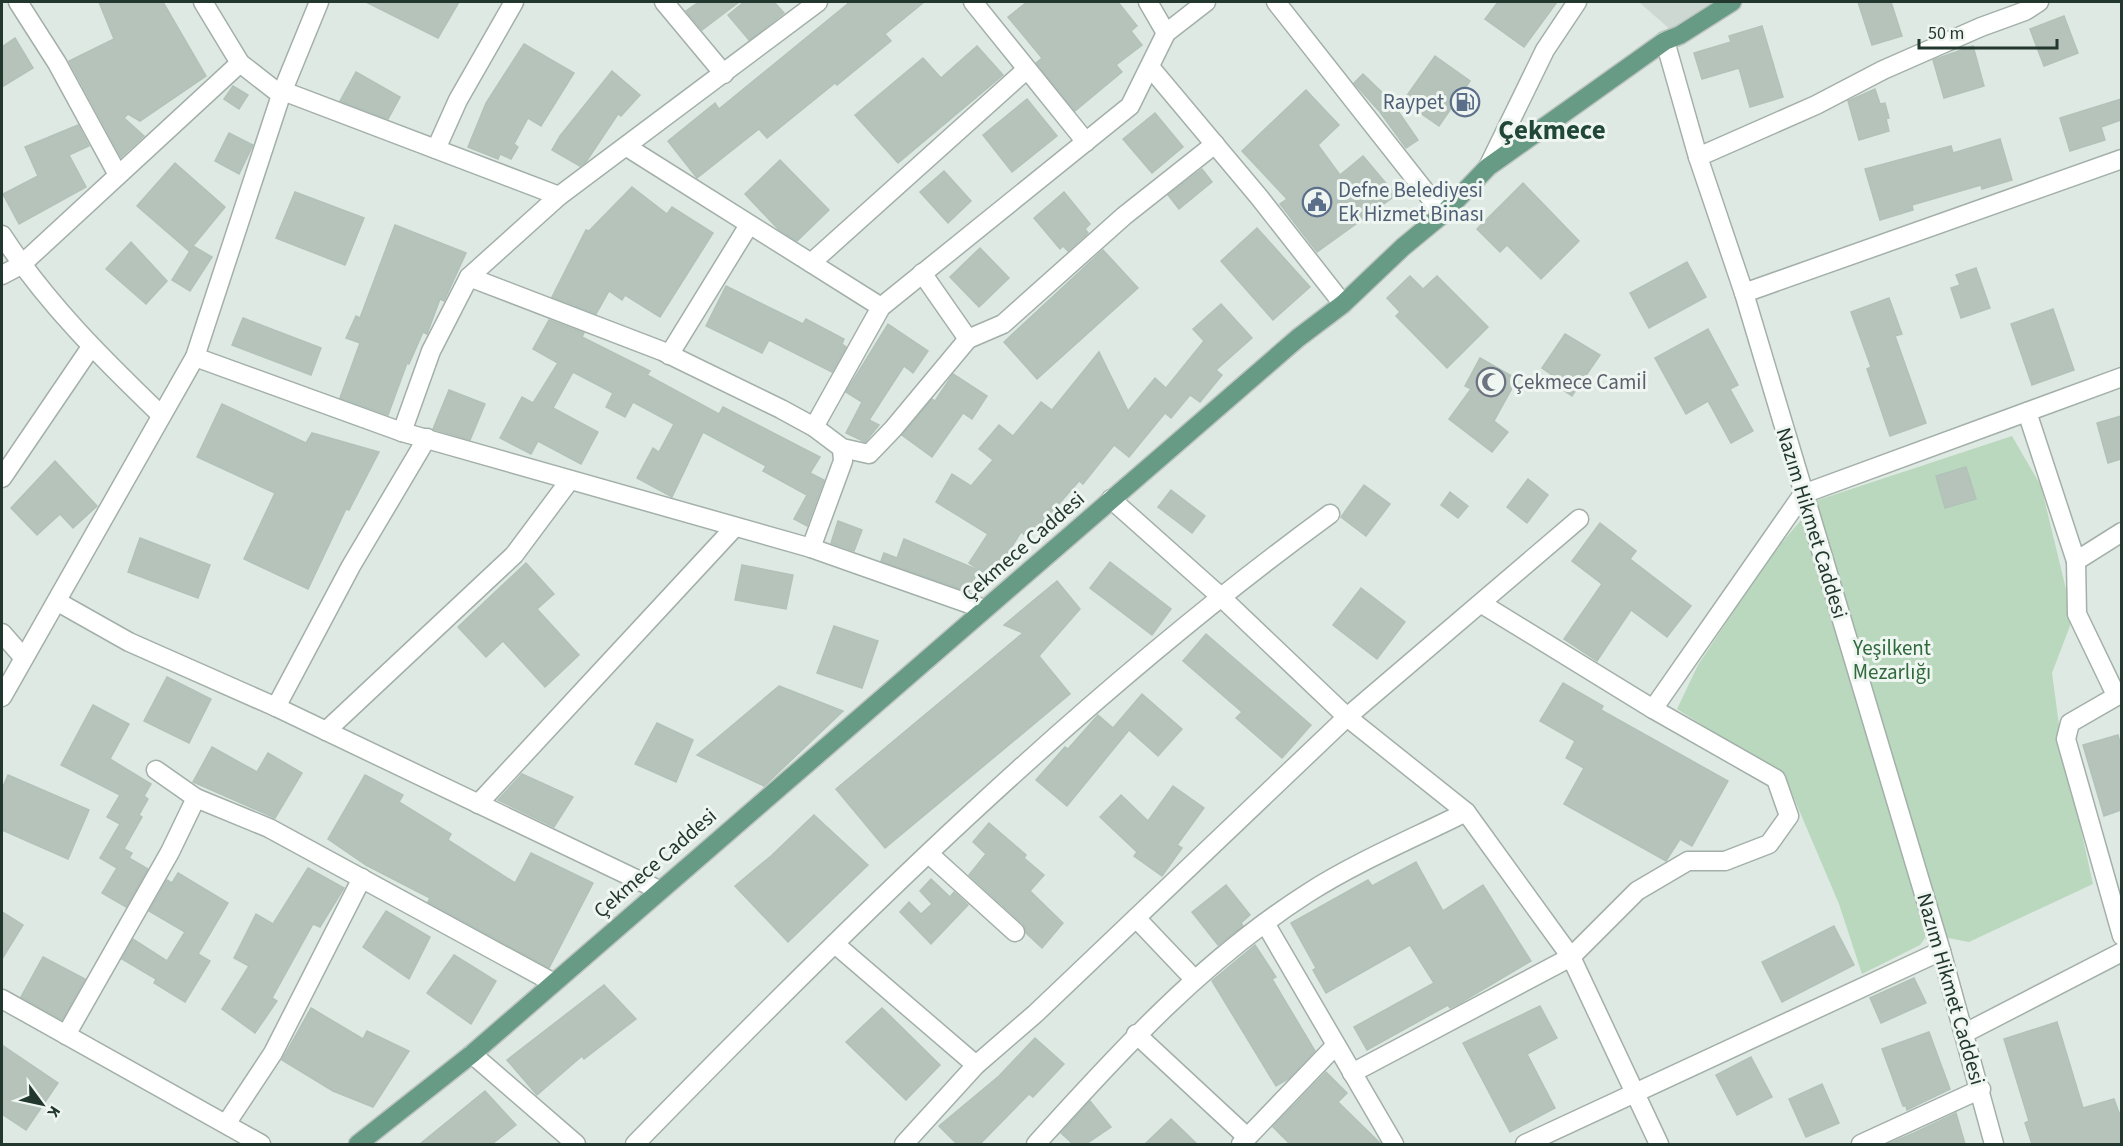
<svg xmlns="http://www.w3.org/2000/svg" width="2123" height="1146" viewBox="0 0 2123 1146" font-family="'Source Sans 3',sans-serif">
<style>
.built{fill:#cdd8d2}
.green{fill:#b9d8bd}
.building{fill:#b5c3bb;stroke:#b2c2b9;stroke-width:1.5}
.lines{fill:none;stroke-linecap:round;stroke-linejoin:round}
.minor-casing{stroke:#a3b0a9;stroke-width:21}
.major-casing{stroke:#bdc3c0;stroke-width:21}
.minor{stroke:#fff;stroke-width:18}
.major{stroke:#679b85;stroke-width:18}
.labels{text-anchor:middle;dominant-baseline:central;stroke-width:6;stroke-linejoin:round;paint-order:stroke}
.service-label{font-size:21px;fill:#4e5e75;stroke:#eff6f1;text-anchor:end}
.worship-label{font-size:21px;fill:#5b616d;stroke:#eff6f1;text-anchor:start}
.street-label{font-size:21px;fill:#22372e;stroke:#eff6f1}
.park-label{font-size:21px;fill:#306a3d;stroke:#eff6f1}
.district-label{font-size:27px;font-weight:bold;fill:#204737;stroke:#eff6f1}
</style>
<rect width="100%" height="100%" fill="#dfe9e3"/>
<!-- built -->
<path class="built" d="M1639 2H1719L1672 31Z"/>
<!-- green -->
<path class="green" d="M2012 436 2041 486 2073 618 2052 673 2061 740 2093 884 1969 942 1928 934 1920 945 1862 974 1839 904 1785 777 1677 709 1698 665 1769 558 1818 500Z"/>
<!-- building -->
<g class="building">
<path d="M99 2H163L206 76 140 121 128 114 124 118 144 136 121 157 69 61 114 39Z"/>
<path d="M366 2H459L438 38Z"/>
<path d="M699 2H739L702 30 686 11Z"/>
<path d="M744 2H774L784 13 749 40 728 15Z"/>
<path d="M850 2H924L885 34 891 41 837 85 835 83 767 138 759 129 697 178 668 141 715 103 719 109Z"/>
<path d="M1027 2H1118L1137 26 1131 31 1142 45 1116 65 1122 72 1075 111 1036 63 1042 58 1008 17Z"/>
<path d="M1498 2H1557L1524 47 1485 19Z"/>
<path d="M1858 2H1891L1902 36 1872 45Z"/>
<path d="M2064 16 2078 53 2044 66 2030 29Z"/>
<path d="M1762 26 1783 97 1750 107 1739 68 1702 79 1694 53 1731 42 1729 36Z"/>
<path d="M15 38 33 68 2 87V47Z"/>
<path d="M524 44 574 73 541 126 528 118 514 144 518 147 511 159 500 154 498 159 468 147 486 103Z"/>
<path d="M977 46 1003 75 898 163 855 115 923 58 941 78Z"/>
<path d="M1973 46 1984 86 1944 98 1933 60Z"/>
<path d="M1435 56 1470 81 1439 126 1403 101Z"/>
<path d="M612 71 640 95 621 116 618 114 586 162 580 166 552 150 560 136Z"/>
<path d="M356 72 400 97 388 119 340 101Z"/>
<path d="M1363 74 1391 101 1418 140 1406 148 1380 112 1354 83Z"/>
<path d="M233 86 248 95 239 109 224 99Z"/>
<path d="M1875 89 1880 104 1885 103 1889 118 1886 119 1889 131 1859 140 1848 101Z"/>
<path d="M1306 90 1339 125 1318 145 1340 175 1363 156 1396 195 1317 252 1280 204 1287 199 1242 151Z"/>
<path d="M1027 99 1057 136 1012 172 983 135Z"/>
<path d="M2121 99V120L2101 127 2105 140 2070 151 2060 118Z"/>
<path d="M1155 113 1183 147 1152 173 1123 139Z"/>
<path d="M78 125 89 146 69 155 86 187 19 224 3 194 38 176 25 147Z"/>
<path d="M229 133 253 145 239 174 215 161Z"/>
<path d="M2000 139 2012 180 1982 189 1981 185 1912 205 1913 210 1880 220 1865 169 1951 146 1953 153Z"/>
<path d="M780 160 829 210 797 241 778 229 745 194Z"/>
<path d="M175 163 225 207 189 251 137 206Z"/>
<path d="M1202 169 1212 182 1179 209 1168 195Z"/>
<path d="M944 171 971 201 948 223 920 192Z"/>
<path d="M1523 183 1579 241 1541 279 1507 245 1500 252 1477 229Z"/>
<path d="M632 187 667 214 672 207 713 233 660 317 625 295 622 300 609 291 596 314 552 297 586 230 589 231Z"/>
<path d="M295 192 364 218 345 265 276 238Z"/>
<path d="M1064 192 1090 224 1085 229 1088 233 1068 251 1063 246 1060 249 1034 218Z"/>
<path d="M395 225 466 253 444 301 440 299 427 334 423 332 409 364 407 363 388 415 340 398 360 343 346 338 356 316 360 318Z"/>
<path d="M1257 228 1310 287 1273 320 1221 261Z"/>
<path d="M131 242 167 281 146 304 106 269Z"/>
<path d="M193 246 212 257 190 291 172 280Z"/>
<path d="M980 248 1009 278 979 307 950 277Z"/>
<path d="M1103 250 1138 288 1037 379 1004 342Z"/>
<path d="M1687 262 1706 297 1649 328 1630 293Z"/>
<path d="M1976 268 1990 308 1961 318 1951 288 1960 285 1956 275Z"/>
<path d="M1410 276 1423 289 1437 276 1488 327 1447 368 1396 316 1400 312 1387 298Z"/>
<path d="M726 286 803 324 806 319 844 339 842 344 846 347 832 372 769 340 762 353 706 326Z"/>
<path d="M1889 298 1902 334 1895 336 1926 423 1890 436 1867 369 1871 367 1851 312Z"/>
<path d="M1221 304 1252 338 1216 370 1222 375 1200 402 1190 395 1171 418 1165 413 1129 457 1114 445 1083 484 1079 481 1029 538 1021 532 992 578 969 563 988 534 936 502 952 474 971 486 993 460 979 449 999 425 1013 436 1041 402 1052 410 1099 352 1128 411 1155 378 1166 388 1204 341 1193 329Z"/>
<path d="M2053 309 2074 370 2032 385 2011 324Z"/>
<path d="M243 318 321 348 311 375 232 345Z"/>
<path d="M549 320 584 333 582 337 650 371 647 375 719 414 723 407 820 457 810 473 824 480 807 526 794 519 807 495 763 471 766 466 703 432 672 497 637 478 653 448 659 452 674 424 633 402 625 417 606 407 613 393 573 372 553 408 598 432 581 464 538 441 531 454 500 438 522 397 533 403 558 363 533 349Z"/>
<path d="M888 324 928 351 913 373 904 366 869 420 879 425 865 442 846 433 862 402 846 392Z"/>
<path d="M1708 329 1738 385 1730 389 1753 431 1731 443 1708 401 1686 414 1655 358Z"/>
<path d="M1565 334 1600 355 1572 396 1556 385 1559 380 1542 368Z"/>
<path d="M1480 358 1517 379 1494 421 1508 432 1492 452 1449 419 1471 389 1465 386Z"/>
<path d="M953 374 987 396 972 419 963 413 932 457 902 435 932 399 935 401Z"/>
<path d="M449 390 485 404 470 440 433 429Z"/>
<path d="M222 404 306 443 312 433 379 452 349 510 346 509 308 589 244 559 275 493 197 457Z"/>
<path d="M2121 416V459L2108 463 2097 423Z"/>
<path d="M55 461 97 506 73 528 60 514 37 535 11 508Z"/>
<path d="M1966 467 1976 499 1945 508 1936 476Z"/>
<path d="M1528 479 1548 495 1527 523 1507 507Z"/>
<path d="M1364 485 1390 504 1366 536 1341 517Z"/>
<path d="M1171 490 1205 516 1192 533 1158 507Z"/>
<path d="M1450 492 1468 506 1458 518 1441 505Z"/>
<path d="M838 521 862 530 854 551 831 543Z"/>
<path d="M1600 523 1636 551 1630 559 1691 606 1667 637 1631 610 1597 661 1564 639 1602 584 1572 561Z"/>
<path d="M140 538 210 565 198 598 128 572Z"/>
<path d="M904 539 978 570 969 592 881 561 884 553 897 558Z"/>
<path d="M1110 562 1171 609 1152 635 1090 588Z"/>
<path d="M526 563 554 594 537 609 579 655 545 687 503 641 486 657 458 627Z"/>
<path d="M742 565 793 575 786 609 735 600Z"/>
<path d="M1057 581 1080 609 1039 656 1070 694 885 848 836 789 1023 633 1004 625Z"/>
<path d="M1361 588 1405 622 1377 659 1333 625Z"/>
<path d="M834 626 878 641 862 688 817 673Z"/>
<path d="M1206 634 1311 725 1282 758 1236 718 1242 712 1183 661Z"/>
<path d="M167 677 211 699 189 743 144 721Z"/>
<path d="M1563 683 1603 706 1601 710 1728 781 1692 846 1680 839 1666 861 1564 804 1584 768 1566 758 1575 741 1540 721Z"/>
<path d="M779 686 843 711 764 786 697 755Z"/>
<path d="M1142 694 1182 729 1158 756 1129 730 1067 806 1036 780 1065 747 1068 749 1098 715 1113 728Z"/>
<path d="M93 705 129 724 110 759 151 784 144 796 148 799 139 815 142 817 124 849 132 853 129 858 148 869 126 907 102 893 117 868 100 858 120 824 107 817 120 795 61 765Z"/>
<path d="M657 723 693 740 676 782 635 764Z"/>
<path d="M2118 735 2121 747V810L2104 816 2083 745Z"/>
<path d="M212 747 257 772 268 753 302 773 275 818 193 782Z"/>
<path d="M522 774 573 797 554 827 498 800Z"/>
<path d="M8 775 89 810 68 859 2 830V789Z"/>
<path d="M365 775 403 795 399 802 451 834 448 840 515 883 531 853 593 883 549 968 428 902 430 898 366 865 328 839Z"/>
<path d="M1173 786 1204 808 1177 845 1182 848 1162 876 1134 856 1137 852 1100 817 1121 795 1148 821Z"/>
<path d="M814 815 868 865 788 942 735 886 771 856Z"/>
<path d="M989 823 1026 855 1024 858 1044 875 1030 891 1063 923 1042 948 1026 933 1023 924 969 875 986 854 973 842Z"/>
<path d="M1416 862 1443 911 1483 885 1531 961 1460 1003 1450 1008 1448 1005 1367 1050 1354 1027 1434 983 1410 945 1326 993 1313 970 1316 968 1291 923 1368 880 1372 886Z"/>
<path d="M308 868 344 888 320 927 313 924 272 998 277 1001 255 1033 222 1009 249 966 234 958 256 914 273 924Z"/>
<path d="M178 873 228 903 198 954 210 961 185 1002 154 983 156 979 122 959 133 939 167 961 185 932 149 911 167 880 172 883Z"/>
<path d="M931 879 950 897 954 892 968 905 931 944 900 912 909 902 921 914 932 904 920 891Z"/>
<path d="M1226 885 1250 915 1241 923 1243 926 1218 945 1192 912Z"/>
<path d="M386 911 430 937 409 979 363 947Z"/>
<path d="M2 912 23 925 2 959Z"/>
<path d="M1834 926 1854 965 1782 1002 1762 962Z"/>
<path d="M1255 945 1276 977 1272 979 1315 1051 1288 1079 1276 1086 1212 981Z"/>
<path d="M454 955 496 981 471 1024 427 993Z"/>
<path d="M43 957 85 979 62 1020 21 997Z"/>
<path d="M1914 978 1926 1003 1881 1023 1870 998Z"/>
<path d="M604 985 636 1019 584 1059 582 1056 537 1095 507 1060Z"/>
<path d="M1540 1006 1557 1038 1527 1054 1555 1108 1510 1132 1463 1043Z"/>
<path d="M311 1008 363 1039 367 1031 409 1051 373 1107 333 1091 282 1060Z"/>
<path d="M882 1008 940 1065 906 1100 846 1042Z"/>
<path d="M2057 1022 2083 1108 2114 1099 2119 1113 2121 1112V1144H2032L2025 1123 2029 1121 2004 1039Z"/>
<path d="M1929 1032 1950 1089 1907 1110 1906 1106H1903L1882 1049Z"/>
<path d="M1035 1038 1064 1064 1033 1097 1029 1094 980 1144H957L939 1126 999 1076Z"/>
<path d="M2 1045 58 1083 26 1130 2 1114Z"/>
<path d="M1751 1057 1772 1097 1737 1115 1716 1075Z"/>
<path d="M1326 1072 1347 1093 1338 1102 1381 1144H1290L1273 1127Z"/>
<path d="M1822 1084 1839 1123 1806 1137 1789 1099Z"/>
<path d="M485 1091 516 1125 492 1144H420Z"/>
<path d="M1090 1101 1111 1127 1086 1144H1073L1061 1133Z"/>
<path d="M1956 1113 1965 1144H1888L1914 1133Z"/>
<path d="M1171 1119 1197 1144H1145Z"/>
</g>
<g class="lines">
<!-- minor casing -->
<g class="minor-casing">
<g id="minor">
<path d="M18 2 57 63 118 175"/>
<path d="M203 2 240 63 281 95"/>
<path d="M664 2 724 74"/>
<path d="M973 2 1086 142"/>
<path d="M1148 2 1166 33"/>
<path d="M1276 2 1443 214"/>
<path d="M1665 41 1698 157 1744 293 1941 951 1994 1144"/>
<path d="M1150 67 1259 197 1343 304"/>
<path d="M283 91 559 196"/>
<path d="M627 147 881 307"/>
<path d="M436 149 458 100 514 2"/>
<path d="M1698 157 1816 105 1883 70 1981 27 2025 11 2039 2"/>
<path d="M1488 167 1545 50 1577 2"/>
<path d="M2 235C46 303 103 359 161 415"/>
<path d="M811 263 1026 70"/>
<path d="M922 273 968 339"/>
<path d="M2 275 21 265 240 63"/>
<path d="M469 277 662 351 781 409 814 427 842 448 869 454 893 429 968 339 1003 324 1124 216 1215 144"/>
<path d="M1744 293 2122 159"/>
<path d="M669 355 749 225"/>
<path d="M195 357 402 432 811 548 984 609"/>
<path d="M2027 412 2076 561"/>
<path d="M814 427 881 307 1130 106 1166 33 1206 2"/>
<path d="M402 432 431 351 469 277 559 196 818 2"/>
<path d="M2 478 91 347"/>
<path d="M1111 499 1221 597 1347 717 1466 812 1571 957 1659 1144"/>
<path d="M811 548 843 461 842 448"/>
<path d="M58 602 129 642 276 707 659 890"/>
<path d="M1482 604 1653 709 1803 494 2122 377"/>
<path d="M2 633 23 657"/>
<path d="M2122 693 2070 723 2066 739 2122 936"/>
<path d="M2116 695 2077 614 2076 561 2122 532"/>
<path d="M2 697 195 357 281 95 319 2"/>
<path d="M276 707 351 566 427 438"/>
<path d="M326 731 514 555 570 480"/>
<path d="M156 770 196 798 269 828 552 982"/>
<path d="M478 804 734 528"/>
<path d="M929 854 1015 932"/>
<path d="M1136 918 1195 980"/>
<path d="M1265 923 1394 1144"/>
<path d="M835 944 976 1065"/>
<path d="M2 999 261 1144"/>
<path d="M1965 1033 2122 952"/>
<path d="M1136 1034 1247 1137"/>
<path d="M66 1035 170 852 196 798"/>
<path d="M472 1054 576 1144"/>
<path d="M1352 1073 1571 957 1637 891 1688 861H1725L1769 844 1789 816 1776 779 1653 709"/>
<path d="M226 1124 273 1053 362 878"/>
<path d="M635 1144C853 921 1077 699 1330 514"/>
<path d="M904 1144 976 1065 1035 1014 1347 717 1579 519"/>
<path d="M1036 1144C1119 1052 1203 960 1308 893 1356 862 1414 838 1466 812"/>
<path d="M1241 1144 1336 1045"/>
<path d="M1525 1144 1941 951"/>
<path d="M1861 1144 1981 1089"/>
</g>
</g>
<!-- major casing -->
<g class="major-casing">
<path id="major" d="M358 1144 472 1054 1298 338 1343 304 1403 247 1443 214 1488 167 1665 41 1680 35 1732 2"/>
</g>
<!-- minor -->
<use href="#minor" class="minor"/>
<!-- major -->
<use href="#major" class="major"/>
</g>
<!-- icons -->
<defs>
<g id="fuel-ring" transform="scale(1.5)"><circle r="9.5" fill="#eff6f1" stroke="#5c6f8a" stroke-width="1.5"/><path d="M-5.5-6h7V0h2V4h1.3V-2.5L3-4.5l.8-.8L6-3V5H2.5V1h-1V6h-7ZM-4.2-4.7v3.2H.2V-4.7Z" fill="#5c6f8a"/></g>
<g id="civic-ring" transform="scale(1.5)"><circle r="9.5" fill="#eff6f1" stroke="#5c6f8a" stroke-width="1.5"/><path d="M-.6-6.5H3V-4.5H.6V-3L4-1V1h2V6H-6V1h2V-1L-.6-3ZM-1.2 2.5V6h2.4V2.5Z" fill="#5c6f8a"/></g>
<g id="mosque-ring" transform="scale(1.5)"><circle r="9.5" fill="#eff6f1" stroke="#6b7280" stroke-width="1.5"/><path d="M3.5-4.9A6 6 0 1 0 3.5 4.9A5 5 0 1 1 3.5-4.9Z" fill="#6b7280"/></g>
</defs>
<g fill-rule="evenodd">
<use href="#fuel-ring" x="1465" y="102"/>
<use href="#civic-ring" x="1317" y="202"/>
<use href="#mosque-ring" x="1491" y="382"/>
</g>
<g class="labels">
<!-- service labels -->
<g class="service-label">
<text x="1444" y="102">Raypet</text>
<text x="1338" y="190" text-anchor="start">Defne Belediyesi<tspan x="1338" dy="24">Ek Hizmet Binası</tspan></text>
</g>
<!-- worship labels -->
<g class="worship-label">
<text x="1512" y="382">Çekmece Camiİ</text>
</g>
<!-- street labels -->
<g class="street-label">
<text transform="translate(1812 523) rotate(73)">Nazım Hikmet Caddesi</text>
<text transform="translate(1023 546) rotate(-41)">Çekmece Caddesi</text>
<text transform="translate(655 863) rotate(-41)">Çekmece Caddesi</text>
<text transform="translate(1951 989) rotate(74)">Nazım Hikmet Caddesi</text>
</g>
<!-- park labels -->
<g class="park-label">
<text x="1892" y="648">Yeşilkent<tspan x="1892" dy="24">Mezarlığı</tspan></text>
</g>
<!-- district labels -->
<g class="district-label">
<text x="1552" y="130">Çekmece</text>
</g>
</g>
<!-- border -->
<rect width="2123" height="1146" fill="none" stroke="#22372e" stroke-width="6"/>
<!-- north arrow -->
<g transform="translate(42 1104) rotate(123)" stroke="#eff6f1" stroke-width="4.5" paint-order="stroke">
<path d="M0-4.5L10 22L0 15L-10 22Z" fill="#22372e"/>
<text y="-9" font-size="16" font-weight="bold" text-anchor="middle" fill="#22372e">K</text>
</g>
<!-- scale -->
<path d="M1919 39v9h138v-9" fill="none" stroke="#22372e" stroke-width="3"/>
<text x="1928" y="39" font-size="18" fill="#22372e" stroke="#eff6f1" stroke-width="4.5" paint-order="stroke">50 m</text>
</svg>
